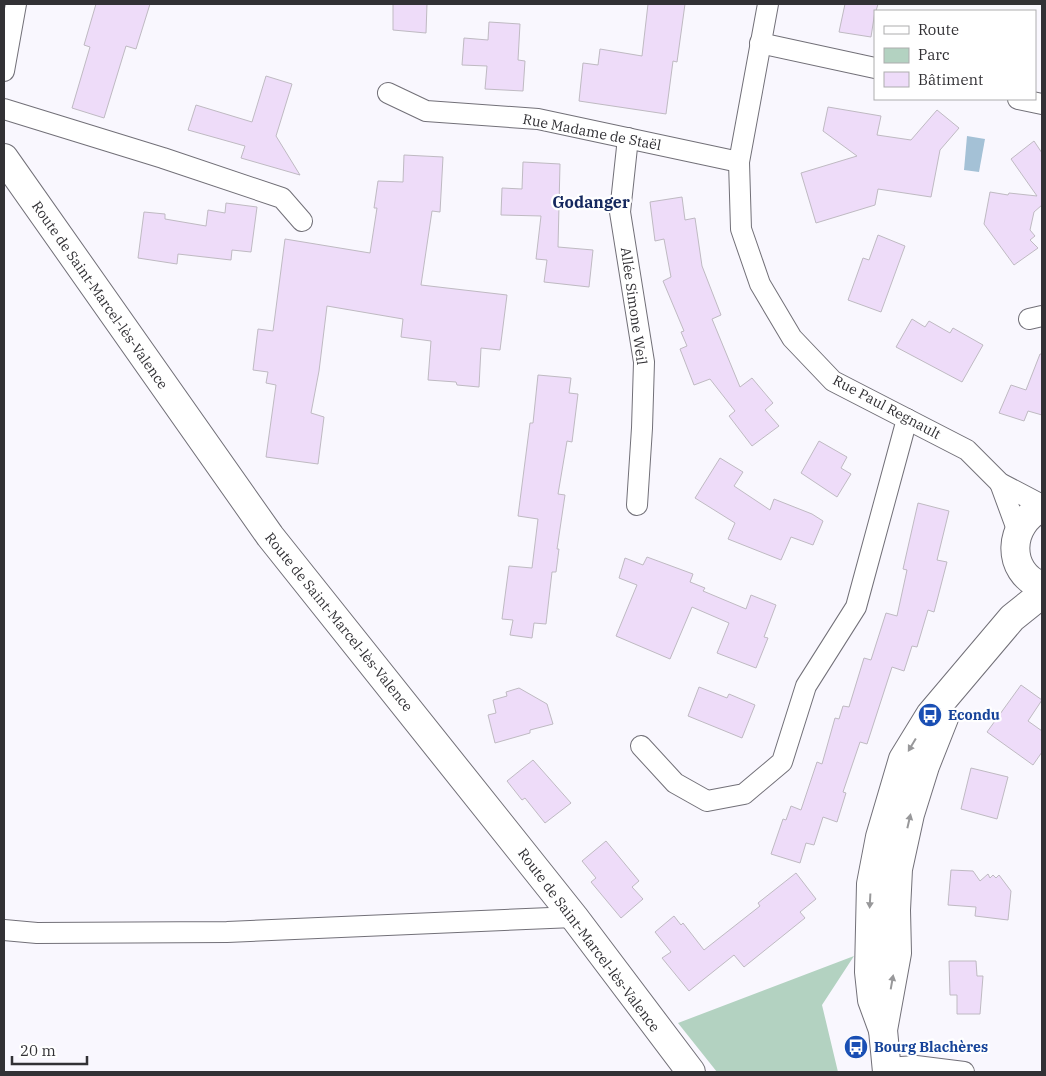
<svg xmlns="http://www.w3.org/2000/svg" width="1046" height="1076" viewBox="0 0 1046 1076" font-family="'IBM Plex Serif',serif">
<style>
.green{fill:#b3d2c1}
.water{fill:#a4c1d6}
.building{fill:#eedcf9;stroke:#bfbac2}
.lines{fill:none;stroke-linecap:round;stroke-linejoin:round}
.street-casing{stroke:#727078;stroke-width:22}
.secondary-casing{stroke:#727078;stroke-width:30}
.street{stroke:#fff;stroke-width:20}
.secondary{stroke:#fff;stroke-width:28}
.oneway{fill:#98989a}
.labels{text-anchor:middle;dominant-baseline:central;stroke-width:4.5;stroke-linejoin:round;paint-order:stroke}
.street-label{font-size:14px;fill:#323135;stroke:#fff}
.transit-label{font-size:14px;font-weight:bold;fill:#164399;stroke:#fff;text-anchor:start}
.quarter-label{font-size:16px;font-weight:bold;fill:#15285e;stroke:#fff}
</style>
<rect width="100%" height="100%" fill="#f9f7fe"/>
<!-- green -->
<path class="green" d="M854 956 822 1005 838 1072H717L678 1023Z"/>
<!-- water -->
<path class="water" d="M967 136 985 139 979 172 964 170Z"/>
<!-- building -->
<g class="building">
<path d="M96 4H150L136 49 126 46 104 118 72 108 90 47 84 45Z"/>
<path d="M393 4H427L426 33 393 30Z"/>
<path d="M648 4H685L677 62 673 61 666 114 579 101 583 63 598 65 600 49 642 56Z"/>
<path d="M845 4H878L876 11H875L871 37 839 32Z"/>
<path d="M489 22 520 24 518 60 525 61 523 91 485 89 487 66 462 65 464 38 488 40Z"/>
<path d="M266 76 292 84 276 136 300 175 241 158 245 146 188 130 196 105 252 122Z"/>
<path d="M828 107 881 116 877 135 911 140 937 110 959 128 940 150 931 197 878 189 875 205 816 223 801 173 857 156 823 131Z"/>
<path d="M1034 141 1042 153V205L1034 212 1030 230 1035 236 1030 240 1038 248 1014 265 984 224 990 192 1008 195 1009 193 1037 196 1011 159Z"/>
<path d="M404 155 443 157 440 212 432 211 421 285 507 295 500 350 481 348 479 387 457 385 456 382 428 380 431 341 401 337 403 319 327 306 319 371 311 413 324 417 318 464 266 457 276 385 266 383 268 372 253 370 258 329 273 331 285 239 370 253 377 208H374L378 181 403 182Z"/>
<path d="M523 162 560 164 558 247 593 250 589 287 544 282 547 260 536 259 541 216 501 215 502 188 522 189Z"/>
<path d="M682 197 685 220 695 218 702 266 721 315 712 319 740 387 752 378 773 403 765 410 779 426 752 446 729 416 735 411 710 379 694 385 680 349 687 346 681 332 684 331 663 281 671 277 664 239 655 241 650 202Z"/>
<path d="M226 203 257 207 251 252 232 250 231 260 178 254 177 264 138 258 144 212 165 214V219L206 226 208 210 225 213Z"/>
<path d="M878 235 905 246 881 312 848 300 863 258 869 260Z"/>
<path d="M912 319 925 327 929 321 950 333 953 328 983 345 962 382 896 347Z"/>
<path d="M1040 354H1042V415L1028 411 1024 421 999 413 1011 385 1026 390Z"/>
<path d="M538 375 571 378 569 393 578 394 572 442 567 441 558 494 565 495 557 549H559L556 572H552L546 624 534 623 532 638 510 635 513 620 502 619 509 566 532 568 538 519 518 516 530 423H533Z"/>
<path d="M819 441 847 457 841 468 851 474 837 497 801 473Z"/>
<path d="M720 458 743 472 734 486 770 510 774 499 812 514 823 521 813 545 791 537 781 560 728 539 735 523 695 498Z"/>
<path d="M918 503 949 511 937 560 947 562 934 612 928 610 917 647 912 646 904 671 892 667 867 744 860 742 843 792 846 793 837 822 823 817 814 845 806 843 800 863 771 854 783 819 786 820 791 806 801 810 817 762 822 764 835 718 839 719 843 706 849 707 864 658 871 660 886 613 897 616 907 570 903 569Z"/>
<path d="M647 557 693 574 690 582 705 588 703 591 746 609 751 595 776 605 764 637 768 638 756 668 717 653 729 623 692 607 670 659 616 636 637 585 619 578 625 558 643 565Z"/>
<path d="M1021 685 1042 700 1028 721 1042 731V752L1033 765 987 732Z"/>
<path d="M699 687 727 698 729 694 755 705 742 738 688 716Z"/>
<path d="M519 688 547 704 553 724 530 730V733L495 743 488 715 496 713 493 700 507 696 506 692Z"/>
<path d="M533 760 571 803 545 823 525 798 522 800 507 781Z"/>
<path d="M971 768 1008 777 997 819 961 809Z"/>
<path d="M606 841 639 881 632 887 643 899 621 918 591 882 596 878 582 861Z"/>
<path d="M951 870 973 871 980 881 988 874 990 878 993 875 996 878 999 875 1011 891 1008 920 975 916 976 907 948 905Z"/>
<path d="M796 873 816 899 800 912 805 918 744 967 734 955 689 991 662 958 671 952 655 932 674 916 681 925 683 923 704 950 760 906 758 903Z"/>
<path d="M949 961H976L977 976H983L980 1014H957V995H950Z"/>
</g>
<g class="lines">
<!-- street casing -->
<g class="street-casing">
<g id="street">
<path d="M768 4 739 162 741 229 760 284 792 338 833 381 967 450 1000 483 1042 505"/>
<path d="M760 43 875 68"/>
<path d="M4 71 16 4"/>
<path d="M388 93 426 111 538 119 739 162"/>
<path d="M1018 99 1042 104"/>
<path d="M4 109 163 158 282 198 302 221"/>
<path d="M628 138 620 212 644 362 642 428 637 505"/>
<path d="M1029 319 1042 316"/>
<path d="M1000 483 1018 532"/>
<path d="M641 746 675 783 707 801 744 794 782 762 806 686 856 607 907 419"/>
<path d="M4 930 37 933 227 932 574 917"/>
<path d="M887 1068 916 1066 964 1072"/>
</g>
</g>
<!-- secondary casing -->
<g class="secondary-casing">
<g id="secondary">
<path d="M4 158 270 536 574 917 691 1072"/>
<path d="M1042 508C1008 523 1005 572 1042 586"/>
<path d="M883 1030 872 1000 869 972 871 884 880 837 903 759 930 715 1012 618 1042 594"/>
<path d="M887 1072 883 1030 897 953 896 910 898 869 910 814 925 766 944 718"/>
</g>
</g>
<!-- street -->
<use href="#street" class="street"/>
<!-- secondary -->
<use href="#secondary" class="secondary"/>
</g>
<!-- one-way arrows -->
<defs><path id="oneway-solid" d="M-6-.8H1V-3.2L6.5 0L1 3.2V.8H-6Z" transform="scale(1.25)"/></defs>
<g class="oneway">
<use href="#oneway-solid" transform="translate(912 745) rotate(121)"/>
<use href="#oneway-solid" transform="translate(909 821) rotate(-77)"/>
<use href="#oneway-solid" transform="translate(870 901) rotate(93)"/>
<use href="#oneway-solid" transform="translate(892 982) rotate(-80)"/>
</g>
<!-- icons -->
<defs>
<g id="bus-disc" transform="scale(1.25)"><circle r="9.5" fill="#1a4fb4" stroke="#fff"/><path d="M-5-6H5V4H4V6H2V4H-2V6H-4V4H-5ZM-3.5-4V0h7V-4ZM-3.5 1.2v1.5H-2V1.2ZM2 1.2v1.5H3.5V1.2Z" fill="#fff"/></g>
</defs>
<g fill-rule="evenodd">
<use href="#bus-disc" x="930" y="715"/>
<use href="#bus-disc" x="856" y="1047"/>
</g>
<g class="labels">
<!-- street labels -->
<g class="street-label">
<text transform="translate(592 132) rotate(11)">Rue Madame de Staël</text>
<text transform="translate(100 295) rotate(55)">Route de Saint-Marcel-lès-Valence</text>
<text transform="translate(634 306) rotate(82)">Allée Simone Weil</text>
<text transform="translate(887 407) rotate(28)">Rue Paul Regnault</text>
<text transform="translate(339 622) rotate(51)">Route de Saint-Marcel-lès-Valence</text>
<text transform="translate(589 940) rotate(53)">Route de Saint-Marcel-lès-Valence</text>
</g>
<!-- transit labels -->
<g class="transit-label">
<text x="948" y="715">Econdu</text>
<text x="874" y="1047">Bourg Blachères</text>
</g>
<!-- quarter labels -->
<g class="quarter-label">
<text x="591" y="202">Godanger</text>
</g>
</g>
<!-- border -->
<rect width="1046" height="1076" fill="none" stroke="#323135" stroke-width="10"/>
<!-- legend -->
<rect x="874" y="10" width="162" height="90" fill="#ffffff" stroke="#adadae"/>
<rect x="884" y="26" width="25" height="8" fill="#ffffff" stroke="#adadae"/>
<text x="918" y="35" font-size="15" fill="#323135">Route</text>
<rect x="884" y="48" width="25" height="15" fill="#b3d2c1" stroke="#adadae"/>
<text x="918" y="60" font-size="15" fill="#323135">Parc</text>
<rect x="884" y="72" width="25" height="15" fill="#eedcf9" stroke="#adadae"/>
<text x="918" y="85" font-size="15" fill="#323135">Bâtiment</text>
<!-- scale -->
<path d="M12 1056v8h75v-8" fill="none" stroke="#323135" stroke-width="2.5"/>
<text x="20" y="1056" font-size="15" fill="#323135" stroke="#ffffff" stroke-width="4" paint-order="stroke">20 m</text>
</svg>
